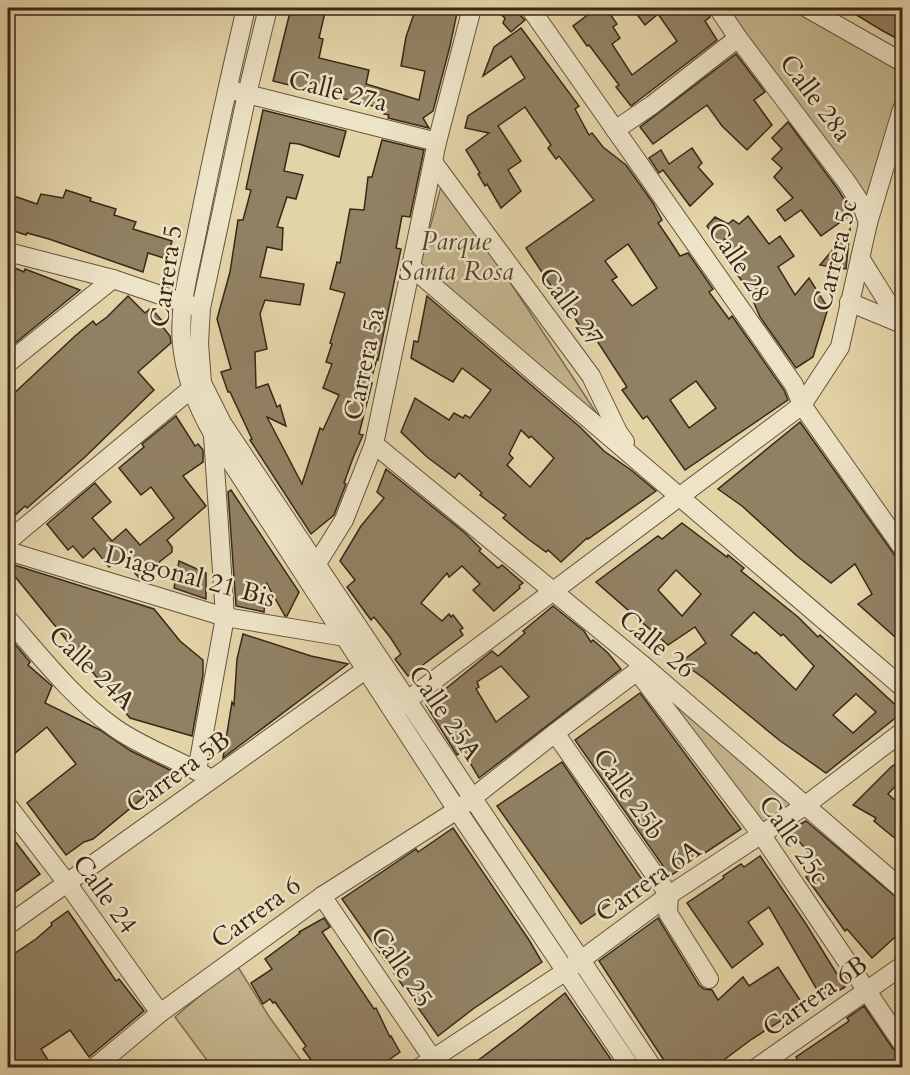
<svg xmlns="http://www.w3.org/2000/svg" width="910" height="1075" viewBox="0 0 910 1075" font-family="Cardo,serif">
<style>
.green{fill:#c6b790;stroke:#807054;stroke-width:1.5}
.building{fill:#918163;stroke:#392818;stroke-width:1.5;fill-rule:evenodd}
.lines{fill:none;stroke-linecap:round;stroke-linejoin:round}
.minor-casing{stroke:#64533c;stroke-width:20}
.minor{stroke:#ede3c6;stroke-width:18}
.labels{text-anchor:middle;dominant-baseline:central;stroke-width:5;stroke-linejoin:round;paint-order:stroke}
.street-label{font-size:26px;fill:#392818;stroke:#ede3c6}
.park-label{font-size:26px;font-style:italic;fill:#554530;stroke:#ede3c6}
</style>
<rect width="100%" height="100%" fill="#e3d4a8"/>
<filter id="stains"><feTurbulence type="fractalNoise" baseFrequency=".00333" numOctaves="4"/><feColorMatrix values="0 0 0 0 .2 0 0 0 0 .09 0 0 0 0 .02 0 0 0 .5 -.17"/></filter>
<radialGradient id="worn" r=".72"><stop offset=".6" stop-color="#630" stop-opacity="0"/><stop offset="1" stop-color="#630" stop-opacity=".3"/></radialGradient>
<!-- green -->
<g class="green">
<path d="M713 8H809L902 62V107L868 223Z"/>
<path d="M444 182 601 420 420 266 440 190Z"/>
<path d="M645 675 793 803 762 826Z"/>
<path d="M238 967 270 1018 306 1067H212L175 1017 223 976Z"/>
</g>
<!-- building -->
<g class="building">
<path d="M291 8H326L319 38 323 39 319 58 369 70 366 84 419 100 425 71 401 66 406 37 416 8H458L450 46 433 111 423 118 429 128 388 118 389 115 384 114 385 109 273 81Z"/>
<path d="M493 8H513L525 20 511 32 503 23 505 18Z"/>
<path d="M597 8H606L617 24 613 27 620 38 612 44 632 75 677 41 658 14 645 25 632 8H704L710 17 705 21 717 40 631 106 616 87 619 85 589 45 587 46 573 26Z"/>
<path d="M845 8H903V42L883 31Z"/>
<path d="M521 28 579 106 575 109 589 135 592 133 603 147 626 165 653 203 662 220 658 223 669 239 680 256 688 253 713 289 709 292 729 319 732 316 784 390 788 400 685 470 647 416 643 419 622 390 627 387 592 333 586 336 559 293 557 295 526 248 594 200 559 156 556 159 548 148 551 145 525 107 498 126 521 161 508 170 521 191 501 208 487 184 485 186 478 174 480 173 466 150 489 133 465 128 468 116 525 78 511 56 483 76 494 47ZM628 244 657 288 632 306 612 280 617 277 605 261ZM696 381 716 408 689 428 670 400Z"/>
<path d="M736 54 765 92 754 100 772 125 747 150 722 126 707 105 653 144 640 127Z"/>
<path d="M263 110 346 131 339 157 299 144 290 143 284 171 303 175 296 199 287 197 277 227 283 228 282 250 267 247 260 277 304 284 300 305 265 300 260 314 267 349 255 352 256 388 268 384 277 407 280 405 286 426 267 417 302 484 320 428 323 430 339 395 323 388 332 364 326 362 332 344 330 343 345 293 330 289 337 262 340 263 350 209 364 210 368 177H372L382 140 424 150 410 217 402 216 396 248 401 249 378 360 377 359 370 383H372L359 434 363 435 353 458 344 483 346 484 334 515 311 534 250 440 252 439 230 392H228L221 372 231 369 217 319 230 272 238 220H243L251 190 246 189Z"/>
<path d="M788 122 837 188 853 213 821 236 801 210 785 221 777 210 793 198 774 177 782 168 772 159 782 149 772 138Z"/>
<path d="M692 148 702 163 698 167 713 184 690 206 663 170 659 173 649 158 661 150 669 164Z"/>
<path d="M66 190 91 198 90 201 116 209 114 215 136 222 133 229 172 241 167 259 148 253 143 272 49 239 27 233 26 235 8 229V194L37 204 41 194 63 198Z"/>
<path d="M748 216 769 244 780 236 794 256 778 267 795 295 809 278 828 308 813 357 796 368 760 317 748 289 733 269 743 262 726 238 720 244 707 226 715 217 728 224 733 220 739 224Z"/>
<path d="M850 229 846 269 820 265Z"/>
<path d="M8 265 24 272 25 269 80 290 8 349Z"/>
<path d="M128 296 145 313 151 308 164 323 162 326 170 336 171 343 138 372 154 390 85 457 27 508 25 506 8 522V399L75 336 93 321 96 325 107 317Z"/>
<path d="M427 296 580 427 604 451 631 470 656 491 588 539 587 538 561 562 548 550 546 552 528 539 503 518 506 515 480 495 482 493 459 473 455 478 427 457 401 432 415 398 449 420 454 413 463 418 465 415 470 418 491 390 462 368 453 382 411 358 414 341 418 342ZM521 430 529 438 531 436 554 458 530 487 507 465 513 458 509 454Z"/>
<path d="M176 416 195 446 198 444 203 450V462L183 476 206 506 167 540 172 547V552L139 578 122 557 109 567 94 548 83 558 73 546 68 550 47 524 95 483 111 502 92 518 112 541 126 529 140 545 174 518 151 487 141 495 119 468 144 447 142 444Z"/>
<path d="M800 422 903 567V644L858 604 872 594 855 564 831 583 797 556 742 506 718 489Z"/>
<path d="M386 469 465 533 481 549 479 551 498 568 502 565 523 583 519 586 520 588 494 611 473 590 480 584 462 566 449 577 447 573 421 603 442 621 449 614 451 617 453 615 463 628 460 630 463 635 408 676 395 659 401 654 390 637 374 617 371 620 347 587 355 580 340 561 361 526 384 498 377 492Z"/>
<path d="M231 490 299 592 287 616H285L267 584 264 612 236 606 228 492Z"/>
<path d="M682 523 727 557 728 555 744 568 741 571 798 617 818 637 820 635 903 712 826 773 779 740 705 679 681 662 706 643 695 627 668 645 596 582 658 536 662 539ZM676 570 701 594 682 616 658 590ZM754 612 781 636 783 634 814 666 796 690 756 652 755 654 731 635ZM856 694 876 712 853 733 833 715Z"/>
<path d="M179 561 206 573V599L174 588Z"/>
<path d="M8 563 154 609 180 641 203 660V675L192 736 130 718 8 568Z"/>
<path d="M553 606 584 631 591 642 593 640 608 653 621 669 479 778 463 751 457 755 426 705 492 651 498 656 525 633 523 631ZM501 666 529 697 496 722 476 689 479 687 477 682Z"/>
<path d="M243 634 311 656 348 664 223 758 232 702 234 705 237 659Z"/>
<path d="M8 636 30 662 28 665 52 686 45 703 100 730 131 751 178 774 165 784 155 788 93 839 84 842 66 855 27 803 76 764 47 727 8 759Z"/>
<path d="M640 693 741 829 670 876 575 740Z"/>
<path d="M903 759V778L888 794 903 807V843L892 836 874 821 876 818 853 805 891 767Z"/>
<path d="M562 762 643 881 581 924 497 806Z"/>
<path d="M806 821 903 903V930L872 958 847 929 845 931 806 877 818 863 789 830Z"/>
<path d="M453 828 529 940 542 962 473 1009 438 1036 342 899 416 849 418 852Z"/>
<path d="M8 832 40 874 8 897Z"/>
<path d="M760 856 806 924 845 987 823 1000 769 907 748 922 763 944 732 968 687 903 724 878 723 876 741 864 744 867Z"/>
<path d="M68 911 116 981 119 979 144 1011 89 1057 70 1030 41 1049 53 1068H16L8 1054V958L36 939 52 925 51 923Z"/>
<path d="M324 918 330 927 322 932 374 1009 376 1008 390 1037 391 1036 400 1052 377 1068H317L303 1049 306 1046 275 1002 273 1003 270 999 263 1004 251 983 272 969 265 959 300 933 299 932Z"/>
<path d="M658 918 699 985 704 989 712 990 718 1000 743 977 749 986 778 967 804 1006 752 1039 713 1068H669L599 961Z"/>
<path d="M565 993 617 1068H468L517 1031Z"/>
<path d="M864 1006 893 1049 903 1054V1068H802L796 1057 849 1021 847 1018Z"/>
</g>
<g class="lines">
<!-- minor casing -->
<g class="minor-casing">
<g id="minor">
<path d="M246 8C229 80 213 153 198 227 191 265 178 305 182 344 185 377 197 406 213 434L457 810 631 1068"/>
<path d="M268 8 247 94 201 308 199 343 202 383 222 423 653 1068"/>
<path d="M530 8 794 385 802 405 902 547"/>
<path d="M718 8 738 38 846 181 862 205 868 223"/>
<path d="M807 8 902 62"/>
<path d="M235 91 437 142"/>
<path d="M615 130 652 105 738 38"/>
<path d="M433 162 591 376 618 432 625 442"/>
<path d="M8 252 113 279 193 306"/>
<path d="M860 258 900 322"/>
<path d="M410 266C575 406 738 547 902 687"/>
<path d="M849 302 902 324"/>
<path d="M8 363 113 279"/>
<path d="M374 444 644 666 902 889"/>
<path d="M8 541 191 389 201 384"/>
<path d="M8 551 225 617 345 637 349 634"/>
<path d="M309 573 316 565 344 520 374 444 437 142 472 8"/>
<path d="M8 619C41 657 74 699 115 728 143 748 177 759 206 776"/>
<path d="M637 671 761 834 902 1043"/>
<path d="M397 708 802 405 840 347 868 223 902 109"/>
<path d="M555 733 669 895 668 913 709 979"/>
<path d="M197 771 225 617 213 436"/>
<path d="M8 806 67 883 160 1013"/>
<path d="M322 896 439 1068"/>
<path d="M8 925 375 663"/>
<path d="M94 1068 160 1013 322 896 457 810 555 733 644 666"/>
<path d="M419 1068 566 971 669 895 806 805 902 732"/>
<path d="M756 1068 902 966"/>
</g>
</g>
<!-- minor -->
<use href="#minor" class="minor"/>
</g>
<g class="labels">
<!-- street labels -->
<g class="street-label">
<text transform="translate(338 91) rotate(14)">Calle 27a</text>
<text transform="translate(816 98) rotate(53)">Calle 28a</text>
<text transform="translate(835 255) rotate(-76)">Carrera 5c</text>
<text transform="translate(739 262) rotate(56)">Calle 28</text>
<text transform="translate(166 276) rotate(-82)">Carrera 5</text>
<text transform="translate(571 307) rotate(54)">Calle 27</text>
<text transform="translate(364 364) rotate(-78)">Carrera 5a</text>
<text transform="translate(190 576) rotate(15)">Diagonal 21 Bis</text>
<text transform="translate(657 644) rotate(40)">Calle 26</text>
<text transform="translate(92 668) rotate(44)">Calle 24A</text>
<text transform="translate(445 713) rotate(56)">Calle 25A</text>
<text transform="translate(178 772) rotate(-36)">Carrera 5B</text>
<text transform="translate(629 794) rotate(55)">Calle 25b</text>
<text transform="translate(794 840) rotate(55)">Calle 25c</text>
<text transform="translate(648 881) rotate(-35)">Carrera 6A</text>
<text transform="translate(105 894) rotate(54)">Calle 24</text>
<text transform="translate(256 912) rotate(-36)">Carrera 6</text>
<text transform="translate(402 967) rotate(56)">Calle 25</text>
<text transform="translate(815 996) rotate(-35)">Carrera 6B</text>
</g>
<!-- park labels -->
<g class="park-label">
<text x="456" y="241">Parque<tspan x="456" dy="30">Santa Rosa</tspan></text>
</g>
</g>
<!-- margin -->
<rect width="910" height="1075" fill="none" stroke="#e3d4a8" stroke-width="30"/>
<rect x="9" y="9" width="892" height="1057" fill="none" stroke="#392818" stroke-width="3"/>
<rect x="15" y="15" width="880" height="1045" fill="none" stroke="#392818" stroke-width="1.5"/>
<rect width="100%" height="100%" filter="url(#stains)"/>
<rect width="100%" height="100%" fill="url(#worn)"/>
</svg>
